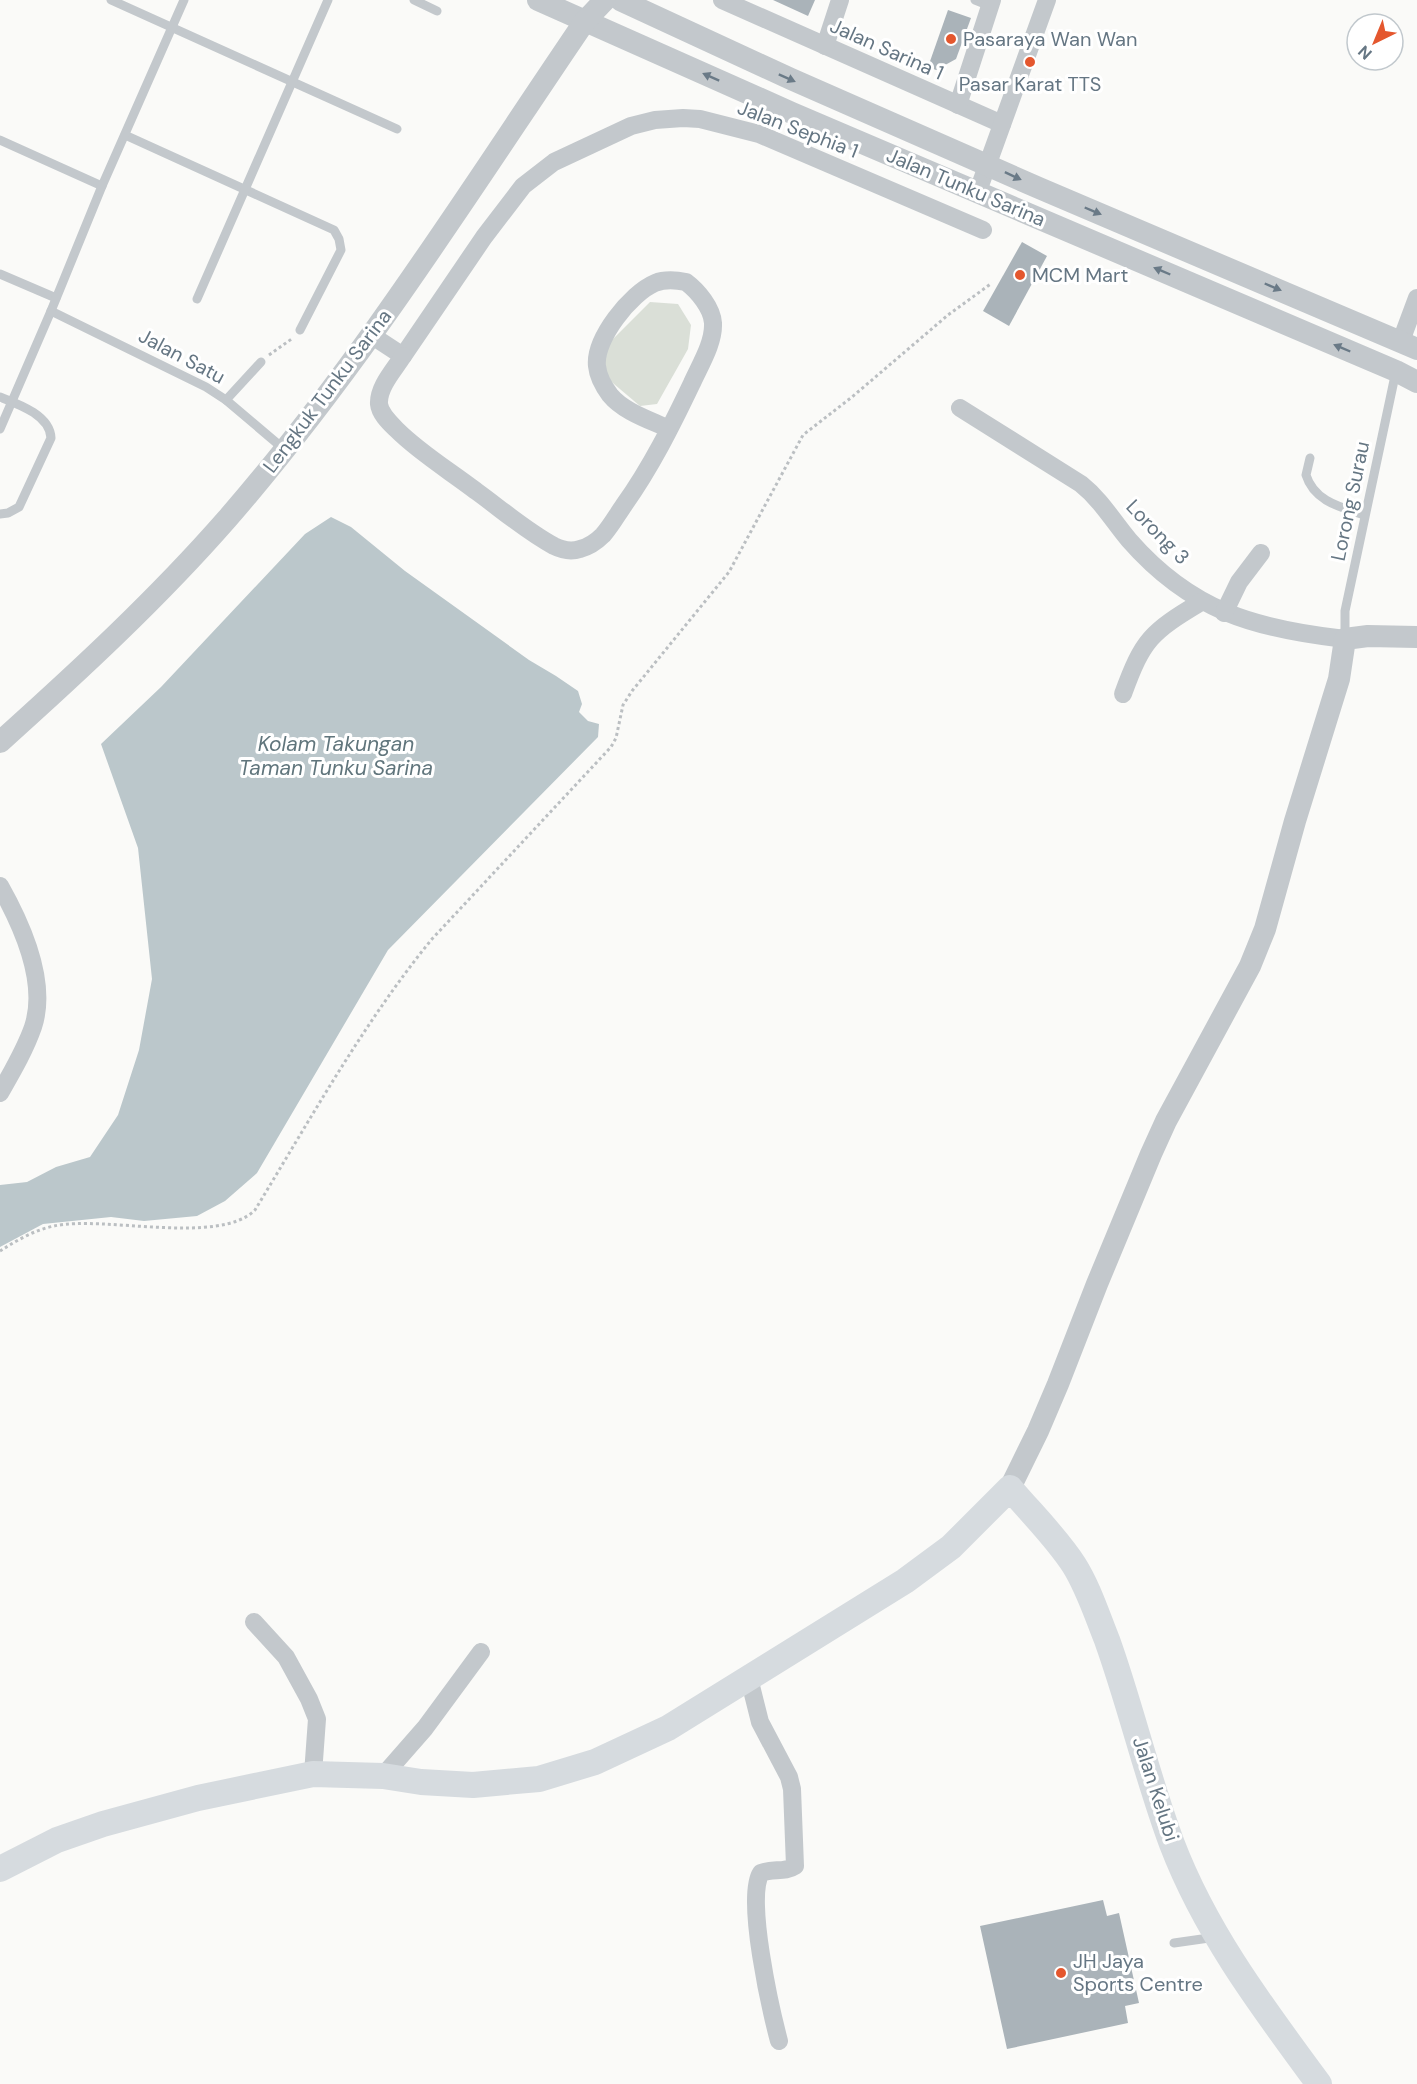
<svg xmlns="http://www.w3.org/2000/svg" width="1417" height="2084" viewBox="0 0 1417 2084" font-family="'DM Sans',sans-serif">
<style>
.green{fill:#dadfd7}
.water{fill:#bbc7cb}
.building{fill:#aab3b9}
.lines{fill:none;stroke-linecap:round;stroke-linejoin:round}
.path{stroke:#bbbfc2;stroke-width:3;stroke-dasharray:3 3;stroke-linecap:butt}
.service{stroke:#c3c8cc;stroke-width:9}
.minor{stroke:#c3c8cc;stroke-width:18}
.tertiary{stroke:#c3c8cc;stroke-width:22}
.secondary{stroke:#d6dbdf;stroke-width:26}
.oneway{fill:#6a7a87}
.poi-dot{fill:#e4572e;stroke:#fff;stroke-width:2}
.labels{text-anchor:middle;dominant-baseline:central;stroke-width:6;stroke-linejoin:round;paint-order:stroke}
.poi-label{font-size:20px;fill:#657683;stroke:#fff;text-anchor:start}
.street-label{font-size:20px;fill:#657683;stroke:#fff}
.water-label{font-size:21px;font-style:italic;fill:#60757c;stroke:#fff}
</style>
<rect width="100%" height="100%" fill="#fafaf8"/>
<!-- green -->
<path class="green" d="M650 302 678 304 691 325 688 349 657 404 640 406 601 373 606 346Z"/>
<!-- water -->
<path class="water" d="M331 517 351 527 405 571 529 660 556 676 578 691 582 704 579 712 588 721 599 724 598 737 388 950 257 1173 225 1201 197 1216 144 1221 111 1217 43 1224 0 1247V1185L27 1182 56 1167 90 1157 118 1115 139 1050 152 979 138 848 101 744 161 687 305 534Z"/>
<!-- building -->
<g class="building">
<path d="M773 0H815L808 16Z"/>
<path d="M948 10 971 18 956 59 936 70 928 67Z"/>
<path d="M1022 242 1047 256 1009 326 983 311Z"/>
<path d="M1103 1900 1107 1916 1119 1913 1139 2003 1125 2006 1128 2023 1007 2049 980 1926Z"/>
</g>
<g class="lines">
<!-- path -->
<g class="path">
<path d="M269 355 293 338"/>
<path d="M0 1251C16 1241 34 1230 54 1226 103 1215 219 1246 255 1210 311 1118 364 1022 432 939L611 747 616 738 623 705 632 691 729 572 803 435 852 397 948 315 992 283"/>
</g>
<!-- service -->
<g class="service">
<path d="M111 0 397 129"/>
<path d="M414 0 437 11"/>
<path d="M975 0 990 6"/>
<path d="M125 135 334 230 339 239 341 250 300 330"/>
<path d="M0 140 102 186"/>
<path d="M0 274 56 298"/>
<path d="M197 299 328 0"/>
<path d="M51 311 206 387 226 400 285 450"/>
<path d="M0 397C18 404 50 415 51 438L19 507 8 513 0 514"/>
<path d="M226 400 261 362"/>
<path d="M0 429 51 311 102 186 184 0"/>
<path d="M1310 458 1306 475C1314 501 1340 507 1364 515"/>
<path d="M1345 639V611L1396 371"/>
<path d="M1174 1943 1216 1937"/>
</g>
<!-- minor -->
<g class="minor">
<path d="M722 0 1002 124"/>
<path d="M825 46 840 0"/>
<path d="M958 105 992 0"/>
<path d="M978 191 1047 0"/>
<path d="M371 335 403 356 484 237 523 186 554 162 631 126 655 120 683 118 700 119 759 134 983 230"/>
<path d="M1401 341 1417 298"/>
<path d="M403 356C394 370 378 387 379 404 380 414 390 423 397 430 420 453 450 471 476 491 501 509 526 531 554 546 562 550 571 552 580 549 588 547 597 541 603 535 611 526 617 515 624 505 651 467 672 425 692 383 700 365 714 343 713 323 712 308 698 291 686 282 676 280 665 279 655 283 631 293 594 339 597 366 598 376 604 387 610 395 624 412 650 420 669 429"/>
<path d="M960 408 1081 484C1101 500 1113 521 1129 540 1191 611 1255 629 1345 639"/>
<path d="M1224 613 1239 582 1261 553"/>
<path d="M1123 694C1143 639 1151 632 1201 602"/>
<path d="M0 886C22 925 48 982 33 1027 25 1050 12 1072 0 1093"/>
<path d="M254 1622 286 1657 309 1699 317 1719 313 1774"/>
<path d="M749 1678 760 1722 789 1777 792 1789 795 1866C785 1873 772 1868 761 1873 745 1897 771 2011 779 2041"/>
<path d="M383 1776 425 1728 481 1652"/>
</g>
<!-- tertiary -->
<g class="tertiary">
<path d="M538 0 792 113 1396 371 1417 382"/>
<path d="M620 0 791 79 1039 188 1417 349"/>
<path d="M0 742C79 671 157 599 227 519 361 365 470 190 585 21L605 0"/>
<path d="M1010 1488 1038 1431 1058 1384 1097 1284 1151 1154 1166 1121 1250 966 1265 929 1295 821 1339 679 1345 639 1368 636 1417 637"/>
</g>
<!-- secondary -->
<path class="secondary" d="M0 1869 57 1840 103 1824 198 1798 313 1774 383 1776 421 1782 473 1785 539 1779 595 1762 668 1728 905 1581 951 1547 1010 1488C1031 1513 1056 1537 1074 1565 1088 1587 1097 1615 1107 1640 1131 1707 1147 1777 1172 1844 1206 1933 1263 2008 1319 2084"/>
</g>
<!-- one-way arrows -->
<defs><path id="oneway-solid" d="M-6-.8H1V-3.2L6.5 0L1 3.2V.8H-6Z" transform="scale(1.5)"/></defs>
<g class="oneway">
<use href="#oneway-solid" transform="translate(711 77) rotate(-156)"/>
<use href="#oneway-solid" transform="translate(787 78) rotate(24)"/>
<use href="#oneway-solid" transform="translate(1013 176) rotate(25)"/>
<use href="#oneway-solid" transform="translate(1093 211) rotate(23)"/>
<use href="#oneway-solid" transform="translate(1162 271) rotate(-157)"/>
<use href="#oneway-solid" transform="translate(1273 287) rotate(23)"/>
<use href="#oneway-solid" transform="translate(1342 348) rotate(-157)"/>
</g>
<!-- markers -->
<g class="poi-dot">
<circle cx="951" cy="39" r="6"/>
<circle cx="1030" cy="62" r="6"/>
<circle cx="1020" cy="275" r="6"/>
<circle cx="1061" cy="1973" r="6"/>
</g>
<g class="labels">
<!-- poi labels -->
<g class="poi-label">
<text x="963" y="39">Pasaraya Wan Wan</text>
<text x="1030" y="84" text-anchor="middle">Pasar Karat TTS</text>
<text x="1032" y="275">MCM Mart</text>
<text x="1073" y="1961">JH Jaya<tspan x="1073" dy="23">Sports Centre</tspan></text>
</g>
<!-- street labels -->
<g class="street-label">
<text transform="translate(887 49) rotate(24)">Jalan Sarina 1</text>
<text transform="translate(798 129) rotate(21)">Jalan Sephia 1</text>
<text transform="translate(966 187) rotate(23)">Jalan Tunku Sarina</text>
<text transform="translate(182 356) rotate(28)">Jalan Satu</text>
<text transform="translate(327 391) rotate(-53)">Lengkuk Tunku Sarina</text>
<text transform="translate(1350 501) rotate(-78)">Lorong Surau</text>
<text transform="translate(1158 532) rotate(46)">Lorong 3</text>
<text transform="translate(1156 1789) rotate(72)">Jalan Kelubi</text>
</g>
<!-- water labels -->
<g class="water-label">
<text x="336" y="744">Kolam Takungan<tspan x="336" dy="24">Taman Tunku Sarina</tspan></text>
</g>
</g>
<!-- north arrow -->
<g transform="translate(1375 42) rotate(223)"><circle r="28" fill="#ffffff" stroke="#c1c8cd" stroke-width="1.5"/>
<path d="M0-4.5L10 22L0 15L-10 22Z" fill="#e4572e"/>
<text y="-9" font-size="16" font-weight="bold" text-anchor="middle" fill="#657683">N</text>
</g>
</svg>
